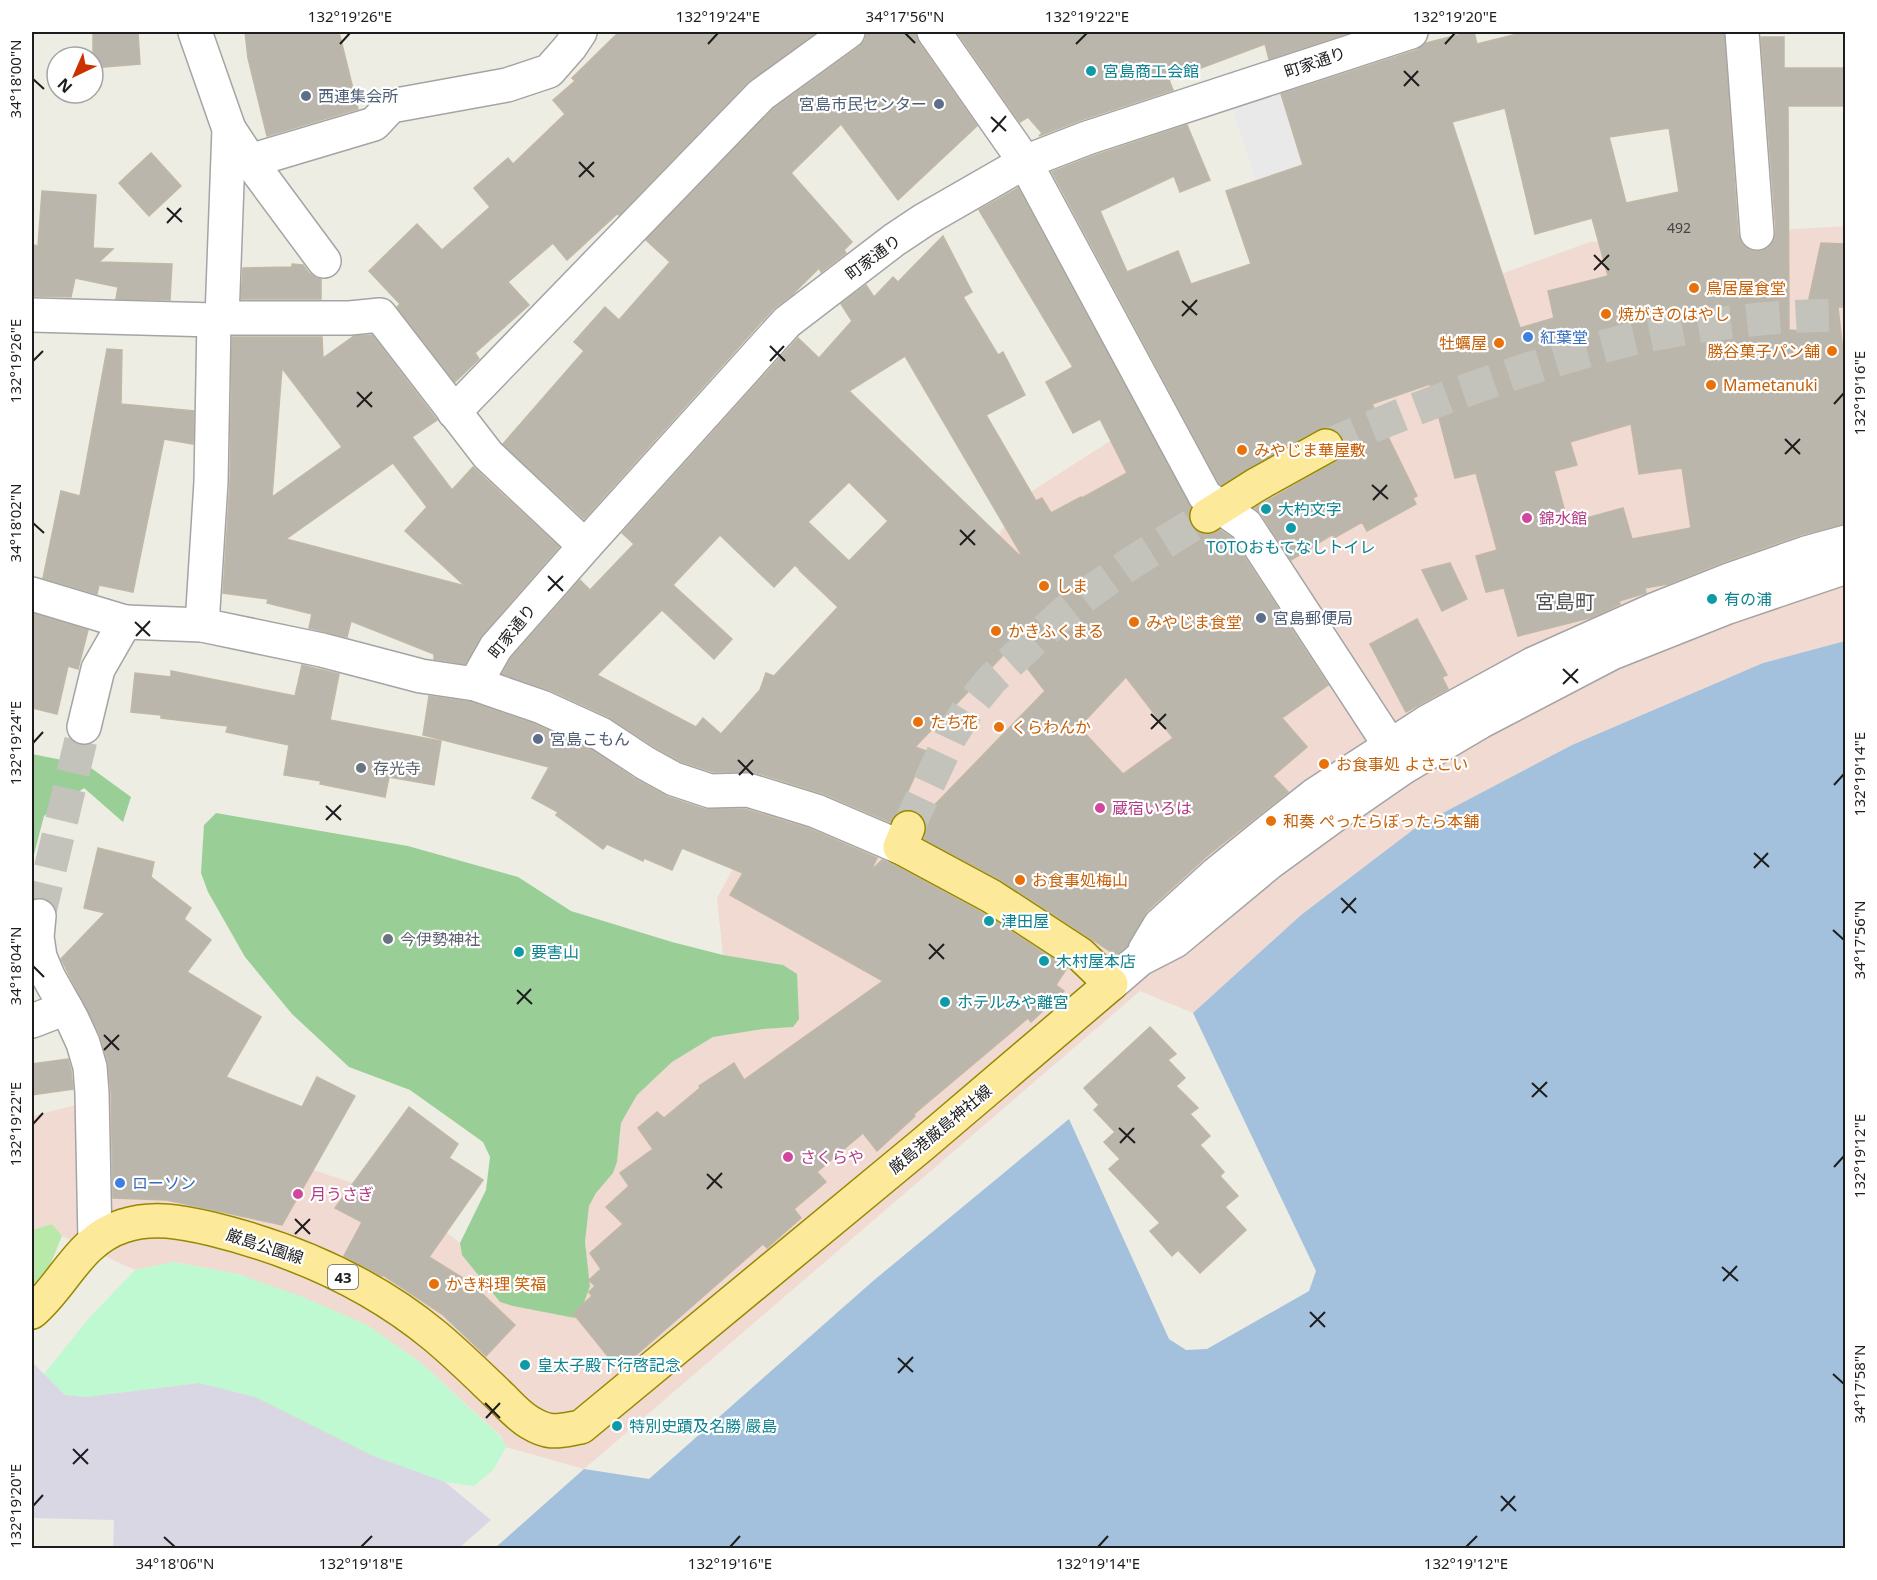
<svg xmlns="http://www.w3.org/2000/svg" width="1877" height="1580" viewBox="0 0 1877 1580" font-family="'Noto Sans','Noto Sans JP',sans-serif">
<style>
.commercial{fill:#f0dad1}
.grass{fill:#b8e9a8}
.forest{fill:#9ace97}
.park{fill:#bff9d2}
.parking{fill:#e9e9e9}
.plaza{fill:#dad7e4}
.water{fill:#a3c1dc}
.building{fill:#bbb6ac;stroke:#c0b8a5;stroke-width:1.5;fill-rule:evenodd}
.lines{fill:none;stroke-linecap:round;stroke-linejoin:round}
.minor-tunnel{stroke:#c4c3bb;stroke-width:33;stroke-dasharray:33 16;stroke-linecap:butt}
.major-tunnel{stroke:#c4c3bb;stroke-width:33;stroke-dasharray:33 16;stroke-linecap:butt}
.minor-casing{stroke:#a4a4a4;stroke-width:36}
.major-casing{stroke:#968900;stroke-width:36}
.minor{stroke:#fff;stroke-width:33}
.major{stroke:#fcea9a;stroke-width:33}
.ticks{fill:none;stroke:#1d1d1d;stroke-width:2}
.culture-dot{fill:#0f9aa8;stroke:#fff;stroke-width:2}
.service-dot{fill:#5c6f8a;stroke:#fff;stroke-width:2}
.food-dot{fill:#e8710a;stroke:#fff;stroke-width:2}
.shop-dot{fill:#3f7fe0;stroke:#fff;stroke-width:2}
.hotel-dot{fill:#d1479c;stroke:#fff;stroke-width:2}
.worship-dot{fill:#6b7280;stroke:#fff;stroke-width:2}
.labels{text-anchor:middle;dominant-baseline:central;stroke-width:4.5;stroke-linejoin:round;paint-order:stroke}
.number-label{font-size:14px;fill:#444341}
.shield{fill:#fff;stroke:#616161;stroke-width:1.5}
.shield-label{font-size:15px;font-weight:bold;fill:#1d1d1d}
.street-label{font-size:16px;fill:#1d1d1d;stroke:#fff}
.culture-label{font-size:16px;fill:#0d838f;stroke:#fff;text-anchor:start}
.service-label{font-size:16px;fill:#4e5e75;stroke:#fff;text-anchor:start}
.food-label{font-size:16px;fill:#c56008;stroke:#fff;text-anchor:start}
.shop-label{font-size:16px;fill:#366cbe;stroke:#fff;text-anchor:start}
.hotel-label{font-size:16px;fill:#b23c85;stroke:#fff;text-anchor:start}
.worship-label{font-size:16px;fill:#5b616d;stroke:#fff;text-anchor:start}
.quarter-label{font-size:20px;fill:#505050;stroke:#fff}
.neatline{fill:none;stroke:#1d1d1d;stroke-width:2}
.ticks-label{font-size:15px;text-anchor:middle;fill:#1d1d1d}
</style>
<rect width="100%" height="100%" fill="#eeede3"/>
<!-- commercial -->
<path class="commercial" d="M1845 226V641L1763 663 1572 745 1418 826 1301 915 1193 1013 1140 991 584 1469 506 1447 501 1436 420 1362 367 1325 238 1274 174 1262 135 1270 62 1236 52 1224 32 1230V1116L100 1099 406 1201 460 1243 462 1255 590 1286 585 1242 589 1206 596 1193 613 1173 617 1162 621 1123 637 1095 672 1062 713 1037 763 1029 792 1027 783 965 723 955 717 898 808 731 981 562 1023 497 1172 401 1357 326 1590 242Z"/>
<!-- grass -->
<path class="grass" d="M52 1224 62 1236 50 1265 32 1286V1230Z"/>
<!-- forest -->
<g class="forest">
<path d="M32 754 87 765 131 797 123 822 84 788 44 816 32 862Z"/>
<path d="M216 813 408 846 518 877 571 911 672 942 723 955 783 965 797 974 799 1019 793 1027 763 1029 713 1037 672 1062 637 1095 621 1123 617 1162 613 1173 596 1193 589 1206 585 1242 590 1286 581 1311 575 1318 513 1306 500 1302 462 1255 460 1243 486 1190 490 1157 483 1142 410 1090 349 1067 292 1014 245 957 208 892 201 873 204 825Z"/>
</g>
<!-- park -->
<path class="park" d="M174 1262 238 1274 303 1297 367 1325 420 1362 501 1437 506 1447 493 1470 474 1486 445 1482 424 1475 371 1455 199 1383 85 1397 65 1395 44 1374 89 1318 135 1270Z"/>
<!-- parking -->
<path class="parking" d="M1279 88 1322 229 1277 244 1231 104Z"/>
<!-- plaza -->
<path class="plaza" d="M32 1362 65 1395 85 1397 199 1383 255 1397 371 1455 445 1482 491 1520 459 1548H113L114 1520 32 1518Z"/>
<!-- water -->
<path class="water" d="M1845 641V1548H495L584 1469 649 1479 873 1281 1069 1119 1169 1339 1186 1350 1207 1349 1309 1291 1316 1271 1193 1013 1301 915 1418 826 1572 745 1763 663Z"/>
<!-- building -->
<g class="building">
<path d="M93 32H138L140 64 93 68Z"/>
<path d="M245 32H339L358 109 267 136 248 58Z"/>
<path d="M619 32H817L748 82 619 215 617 214 567 260 553 243 508 282 529 305 475 353 479 359 455 382 397 307 400 304 369 271 417 224 442 250 490 207 474 188 508 158 513 164 565 114 553 100 575 81 572 78Z"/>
<path d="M867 32H916L919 43 977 126 898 200 841 124 791 173 852 242 844 250 846 253 821 272 819 268 793 294 773 309 584 519 503 444 584 351 574 342 605 307 619 320 670 262 646 240 773 109 859 47 865 40Z"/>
<path d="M957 32H1352L1269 59 1265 44 1169 80 1173 90 1081 120 1039 136 1042 133 1028 117 1020 122Z"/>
<path d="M1470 32H1474L1477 44 1525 32H1724L1738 234 1742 244 1749 250 1758 252 1768 248 1774 241 1776 232 1761 37H1784V68H1845V106H1788L1789 330 1802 331 1821 243 1845 244V307H1838L1845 369V524L1800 535 1723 562 1668 584 1645 588 1646 593 1619 601 1620 604 1593 617 1518 636 1504 588 1486 592 1476 556 1497 550 1476 473 1455 478 1430 384 1372 404 1417 496 1413 498 1416 504 1367 531 1362 522 1334 538 1333 534 1291 560 1262 515 1255 508 1335 462 1342 456 1345 447 1343 437 1335 430 1326 427 1317 430 1221 485 1219 483 1052 172 1093 156 1187 125 1210 180 1180 192 1174 176 1100 211 1127 272 1178 251 1191 284 1251 264 1226 191 1303 165 1281 94 1417 50 1426 43ZM1505 108 1535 234 1592 218 1608 276 1548 291 1554 318 1520 328 1452 122ZM1669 128 1679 192 1626 203 1609 137ZM1631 424 1639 474 1682 468 1691 528 1632 539 1623 508 1568 523 1554 471 1577 465 1570 442Z"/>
<path d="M151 153 181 186 149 216 119 183Z"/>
<path d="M1018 188 1191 507 1188 516 1191 525 1199 533 1208 535 1220 530 1232 538 1328 685 1282 718 1307 747 1273 776 1288 792 1207 856 1147 911 1128 945 1116 955 1001 880 924 839 927 826 923 817 1045 691 1011 647 915 747 926 751 898 813 890 822 822 793 754 772H713L682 762 655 747 609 717 550 690 502 674 511 658 580 580 590 590 634 544 622 533 798 338 819 358 852 321 841 304 866 285 874 297 893 277 898 282 943 236 972 292 963 297 998 355 1003 352 1025 395 986 415 1036 501 1042 498 1051 513 1081 497 1082 498 1127 473 1100 419 1073 433 1046 382 1073 367 979 210ZM905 356 1021 554 1019 555 849 391ZM849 482 888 521 849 561 808 522ZM720 535 774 587 795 565 798 568 800 566 799 570 838 607 774 676 766 673 760 690 721 734 703 718 696 727 597 675 662 610 714 659 732 639 673 585ZM1126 677 1173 738 1123 774 1079 727Z"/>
<path d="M42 191 96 195 93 248 113 249 99 262 172 264 170 300 116 299 118 287 75 278 71 297 32 296 34 245 38 246Z"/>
<path d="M292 264 303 265 309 273 316 278 321 279V299H241L243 268 292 267Z"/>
<path d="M372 335 437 420 412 437 452 490 473 467 559 547 482 635 465 664 434 659V654L351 621 347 637 309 628 312 614 267 603 268 599 223 593 230 482 232 337H322L323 358 354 336ZM282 368 342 447 272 497ZM393 463 427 507 405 531 465 586 286 539Z"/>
<path d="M107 349 122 350 121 404 194 411 193 444 164 439 133 592 99 585 97 594 43 578 61 491 80 496Z"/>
<path d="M1450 563 1467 599 1442 611 1422 570Z"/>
<path d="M32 613 88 630 78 669 68 666 57 714 32 708Z"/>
<path d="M1417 619 1447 675 1442 677 1448 689 1406 712 1370 644Z"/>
<path d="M302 665 339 674 330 720 441 741 434 785 389 777 385 797 320 784 321 781 284 775 289 745 226 732 228 726 161 718V715L131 712 135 673 171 677V671L295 696Z"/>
<path d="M429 696 471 702 535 724 592 750 635 779 668 797 704 809H745L810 829 877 858 871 871 882 860 892 864 981 912 1067 968 1056 985 1064 991 1031 1022 1028 1018 914 1114 915 1116 877 1151 863 1133 817 1172 826 1182 794 1209 801 1218 767 1248 763 1244 619 1370 573 1313 592 1296 589 1292 595 1286 589 1280 601 1269 590 1253 623 1224 606 1207 629 1186 620 1173 653 1149 638 1128 657 1112 664 1118 700 1088 699 1086 734 1063 744 1080 883 981 730 895 743 873 682 848 672 870 644 858 643 861 607 844 603 849 556 815 558 812 532 798 549 767 423 735Z"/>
<path d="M98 848 154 862 151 877 191 908 184 919 211 940 187 972 261 1017 226 1077 302 1107 317 1077 355 1096 282 1225 167 1200 113 1198 111 1093 108 1062 100 1035 61 959 105 913 84 908Z"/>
<path d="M1150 1027 1176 1054 1168 1060 1185 1078 1176 1086 1198 1108 1190 1114 1210 1136 1200 1145 1224 1172 1220 1176 1238 1196 1225 1207 1246 1230 1200 1273 1178 1250 1172 1256 1150 1231 1160 1223 1109 1169 1120 1159 1104 1142 1115 1132 1094 1110 1099 1105 1084 1088Z"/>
<path d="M68 1059 71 1070 73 1089 32 1095V1064Z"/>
<path d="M409 1107 458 1144 449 1158 483 1180 429 1257 471 1283 515 1325 486 1356 442 1314 383 1275 382 1276 344 1256 362 1222 335 1208Z"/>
</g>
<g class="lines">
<!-- minor-tunnel -->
<path class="minor-tunnel" d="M39 916 84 727"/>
<!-- major-tunnel -->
<g class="major-tunnel">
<path d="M1326 446C1393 417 1461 391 1531 368 1576 354 1621 340 1668 332 1726 321 1786 315 1846 315"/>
<path d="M908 828 951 736 970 706 992 679 1065 612 1097 587 1131 563 1207 516"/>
</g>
<!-- minor casing -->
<g class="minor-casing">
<g id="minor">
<path d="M195 32 229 129 250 161 324 261"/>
<path d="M934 32 1025 162 1205 496 1246 525 1404 767"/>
<path d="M1742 32 1757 233"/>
<path d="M250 161 374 124 391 106 507 85 549 71 570 47 580 32"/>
<path d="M32 315 214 320 222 318H350L380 315 488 455 585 546"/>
<path d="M222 318 229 129"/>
<path d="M454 412 761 95 848 32"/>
<path d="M32 594 125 622"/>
<path d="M202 625 211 482 214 320"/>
<path d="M475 684 496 647 585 546 787 322 894 240 924 220 1025 162 1087 138 1411 32"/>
<path d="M84 727 98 669 125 622 202 625 322 650 421 676 475 684 542 707 601 734 645 763 674 779 710 791 748 790 816 811 900 847"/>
<path d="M39 916 37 937 40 957 48 976 72 1019 83 1043 90 1067 92 1093 95 1241"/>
<path d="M1145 950 1160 925 1216 874 1269 831 1316 794 1427 722 1533 664 1656 609 1729 580 1806 553 1846 542"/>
<path d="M1111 984 1140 959 1175 941 1269 863 1339 812 1404 767 1480 722 1612 653 1728 607 1846 567"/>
<path d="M32 1021 66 1008"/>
</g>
</g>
<!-- major casing -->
<g class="major-casing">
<g id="major">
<path d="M1207 516 1256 485 1326 446"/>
<path d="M32 1312C64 1285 79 1240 123 1226 153 1216 182 1222 212 1229 293 1249 371 1283 435 1336 459 1356 480 1377 502 1398 510 1406 519 1416 529 1422 550 1435 558 1431 581 1427L922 1145 1111 984 1080 954 991 896 900 847 908 828"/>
</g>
</g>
<!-- minor -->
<use href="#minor" class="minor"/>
<!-- major -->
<use href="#major" class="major"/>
</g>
<!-- ticks -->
<path class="ticks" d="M905 33 915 43M340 44 350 33M708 44 718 33M1076 44 1087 33M1445 44 1455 33M1404 71 1419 86M33 79 44 89M1404 86 1418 71M991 117 1006 131M992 132 1006 116M579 162 594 177M579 177 594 162M167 208 182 222M167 223 181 208M1594 255 1609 270M1594 270 1609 255M1182 301 1197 315M1182 316 1197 300M770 346 785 361M33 361 43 351M770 361 784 346M357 392 372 407M1834 404 1844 393M357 407 372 392M1785 439 1800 454M1785 454 1800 439M1372 485 1388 499M1373 500 1387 485M33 523 44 533M960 530 975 545M960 545 975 530M548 576 563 591M548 591 563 576M135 622 150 636M136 636 150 621M1563 669 1578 683M1563 684 1578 669M1151 714 1166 729M1151 729 1166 714M33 743 43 732M738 760 753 775M739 775 753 760M1834 785 1844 774M326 806 341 820M326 820 341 805M1754 853 1769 867M1754 868 1768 853M1341 898 1356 913M1342 913 1356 898M1833 930 1844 940M929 944 944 959M929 959 944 944M33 966 44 977M517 990 532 1004M517 1004 531 989M104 1035 119 1050M104 1050 119 1035M1532 1083 1547 1097M1532 1097 1547 1082M33 1124 43 1113M1119 1128 1135 1143M1120 1143 1134 1128M1834 1167 1844 1156M707 1174 722 1188M707 1189 722 1173M295 1219 310 1234M295 1234 310 1219M1722 1267 1738 1281M1723 1281 1737 1266M1310 1312 1325 1327M1310 1327 1325 1312M898 1358 913 1372M898 1373 913 1357M1833 1374 1844 1384M485 1403 500 1418M486 1418 500 1403M73 1449 88 1464M73 1464 88 1449M1501 1496 1516 1511M33 1506 43 1495M1501 1511 1515 1496M164 1537 175 1547M361 1547 372 1536M730 1547 740 1536M1098 1547 1108 1536M1466 1547 1477 1536"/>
<!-- markers -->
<g class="culture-dot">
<circle cx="1091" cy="71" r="6"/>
<circle cx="1266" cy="509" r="6"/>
<circle cx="1291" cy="528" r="6"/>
<circle cx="1712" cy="599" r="6"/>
<circle cx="989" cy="921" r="6"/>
<circle cx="519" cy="952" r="6"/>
<circle cx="1044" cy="961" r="6"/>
<circle cx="945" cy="1002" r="6"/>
<circle cx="525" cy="1365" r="6"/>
<circle cx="617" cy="1426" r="6"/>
</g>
<g class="service-dot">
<circle cx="306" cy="96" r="6"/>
<circle cx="939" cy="104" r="6"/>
<circle cx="1261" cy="618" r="6"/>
<circle cx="538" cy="739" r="6"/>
</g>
<g class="food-dot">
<circle cx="1694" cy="288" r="6"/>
<circle cx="1606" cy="314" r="6"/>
<circle cx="1499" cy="343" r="6"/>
<circle cx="1832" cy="351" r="6"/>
<circle cx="1711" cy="385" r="6"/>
<circle cx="1242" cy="450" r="6"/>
<circle cx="1044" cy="586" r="6"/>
<circle cx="1134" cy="622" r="6"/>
<circle cx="996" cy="631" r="6"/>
<circle cx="918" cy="722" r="6"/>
<circle cx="999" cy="727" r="6"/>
<circle cx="1324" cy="764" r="6"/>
<circle cx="1271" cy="821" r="6"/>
<circle cx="1020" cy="880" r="6"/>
<circle cx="434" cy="1284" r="6"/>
</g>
<g class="shop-dot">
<circle cx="1528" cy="337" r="6"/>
<circle cx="120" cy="1183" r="6"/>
</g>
<g class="hotel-dot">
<circle cx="1527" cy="518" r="6"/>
<circle cx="1100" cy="808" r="6"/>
<circle cx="788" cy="1157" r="6"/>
<circle cx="298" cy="1194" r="6"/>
</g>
<g class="worship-dot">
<circle cx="361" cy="768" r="6"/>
<circle cx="388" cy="939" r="6"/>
</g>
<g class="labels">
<!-- number labels -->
<g class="number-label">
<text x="1679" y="227">492</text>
</g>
<!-- shield labels -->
<rect class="shield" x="328" y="1265" width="30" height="24" rx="4.5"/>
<g class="shield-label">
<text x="343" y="1277">43</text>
</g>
<!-- street labels -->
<g class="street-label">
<text transform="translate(1315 62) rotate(-19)">町家通り</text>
<text transform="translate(873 257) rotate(-37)">町家通り</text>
<text transform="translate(512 631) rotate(-51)">町家通り</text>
<text transform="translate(940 1129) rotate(-40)">厳島港厳島神社線</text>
<text transform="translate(265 1246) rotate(18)">厳島公園線</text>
</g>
<!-- culture labels -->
<g class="culture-label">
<text x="1103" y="71">宮島商工会館</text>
<text x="1278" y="509">大杓文字</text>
<text x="1291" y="547" text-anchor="middle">TOTOおもてなしトイレ</text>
<text x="1724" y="599">有の浦</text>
<text x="1001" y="921">津田屋</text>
<text x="531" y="952">要害山</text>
<text x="1056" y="961">木村屋本店</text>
<text x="957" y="1002">ホテルみや離宮</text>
<text x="537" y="1365">皇太子殿下行啓記念</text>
<text x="629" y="1426">特別史蹟及名勝 嚴島</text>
</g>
<!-- service labels -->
<g class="service-label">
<text x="318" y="96">西連集会所</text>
<text x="927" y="104" text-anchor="end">宮島市民センター</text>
<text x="1273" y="618">宮島郵便局</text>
<text x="550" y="739">宮島こもん</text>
</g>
<!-- food labels -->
<g class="food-label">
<text x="1706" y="288">鳥居屋食堂</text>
<text x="1618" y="314">焼がきのはやし</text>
<text x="1487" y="343" text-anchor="end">牡蠣屋</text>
<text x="1820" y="351" text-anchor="end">勝谷菓子パン舗</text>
<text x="1723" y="385">Mametanuki</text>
<text x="1254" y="450">みやじま華屋敷</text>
<text x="1056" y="586">しま</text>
<text x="1146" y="622">みやじま食堂</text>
<text x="1008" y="631">かきふくまる</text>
<text x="930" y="722">たち花</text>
<text x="1011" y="727">くらわんか</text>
<text x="1336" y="764">お食事処 よさこい</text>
<text x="1283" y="821">和奏 ぺったらぽったら本舗</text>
<text x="1032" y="880">お食事処梅山</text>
<text x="446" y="1284">かき料理 笑福</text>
</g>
<!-- shop labels -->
<g class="shop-label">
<text x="1540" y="337">紅葉堂</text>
<text x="132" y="1183">ローソン</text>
</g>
<!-- hotel labels -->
<g class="hotel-label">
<text x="1539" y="518">錦水館</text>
<text x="1112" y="808">蔵宿いろは</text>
<text x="800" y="1157">さくらや</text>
<text x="310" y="1194">月うさぎ</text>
</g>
<!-- worship labels -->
<g class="worship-label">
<text x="373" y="768">存光寺</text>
<text x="400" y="939">今伊勢神社</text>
</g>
<!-- quarter labels -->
<g class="quarter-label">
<text x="1565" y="601">宮島町</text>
</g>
</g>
<!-- border -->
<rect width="1877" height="1580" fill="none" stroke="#ffffff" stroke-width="66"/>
<!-- north arrow -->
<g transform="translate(75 75) rotate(224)"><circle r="28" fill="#ffffff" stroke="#a5a5a5" stroke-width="1.5"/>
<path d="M0-4.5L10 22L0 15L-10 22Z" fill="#ca3200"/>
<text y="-9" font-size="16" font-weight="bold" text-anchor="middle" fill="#1d1d1d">N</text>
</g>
<rect x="33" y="33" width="1811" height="1514" class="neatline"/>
<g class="ticks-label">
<text x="350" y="22">132°19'26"E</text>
<text x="718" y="22">132°19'24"E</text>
<text x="905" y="22">34°17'56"N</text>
<text x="1087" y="22">132°19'22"E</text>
<text x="1455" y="22">132°19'20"E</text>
<text transform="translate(16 79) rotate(-90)" y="5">34°18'00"N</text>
<text transform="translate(16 361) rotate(-90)" y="5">132°19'26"E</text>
<text transform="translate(1860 393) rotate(-90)" y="5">132°19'16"E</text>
<text transform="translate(16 523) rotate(-90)" y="5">34°18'02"N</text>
<text transform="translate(16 743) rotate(-90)" y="5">132°19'24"E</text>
<text transform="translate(1860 774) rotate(-90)" y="5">132°19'14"E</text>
<text transform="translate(1860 940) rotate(-90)" y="5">34°17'56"N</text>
<text transform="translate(16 966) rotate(-90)" y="5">34°18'04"N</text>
<text transform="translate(16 1124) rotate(-90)" y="5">132°19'22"E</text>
<text transform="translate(1860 1156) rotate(-90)" y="5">132°19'12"E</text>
<text transform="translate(1860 1384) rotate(-90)" y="5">34°17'58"N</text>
<text transform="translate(16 1506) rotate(-90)" y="5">132°19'20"E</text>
<text x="175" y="1569">34°18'06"N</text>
<text x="361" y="1569">132°19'18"E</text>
<text x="730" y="1569">132°19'16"E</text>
<text x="1098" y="1569">132°19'14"E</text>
<text x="1466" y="1569">132°19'12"E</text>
</g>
</svg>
